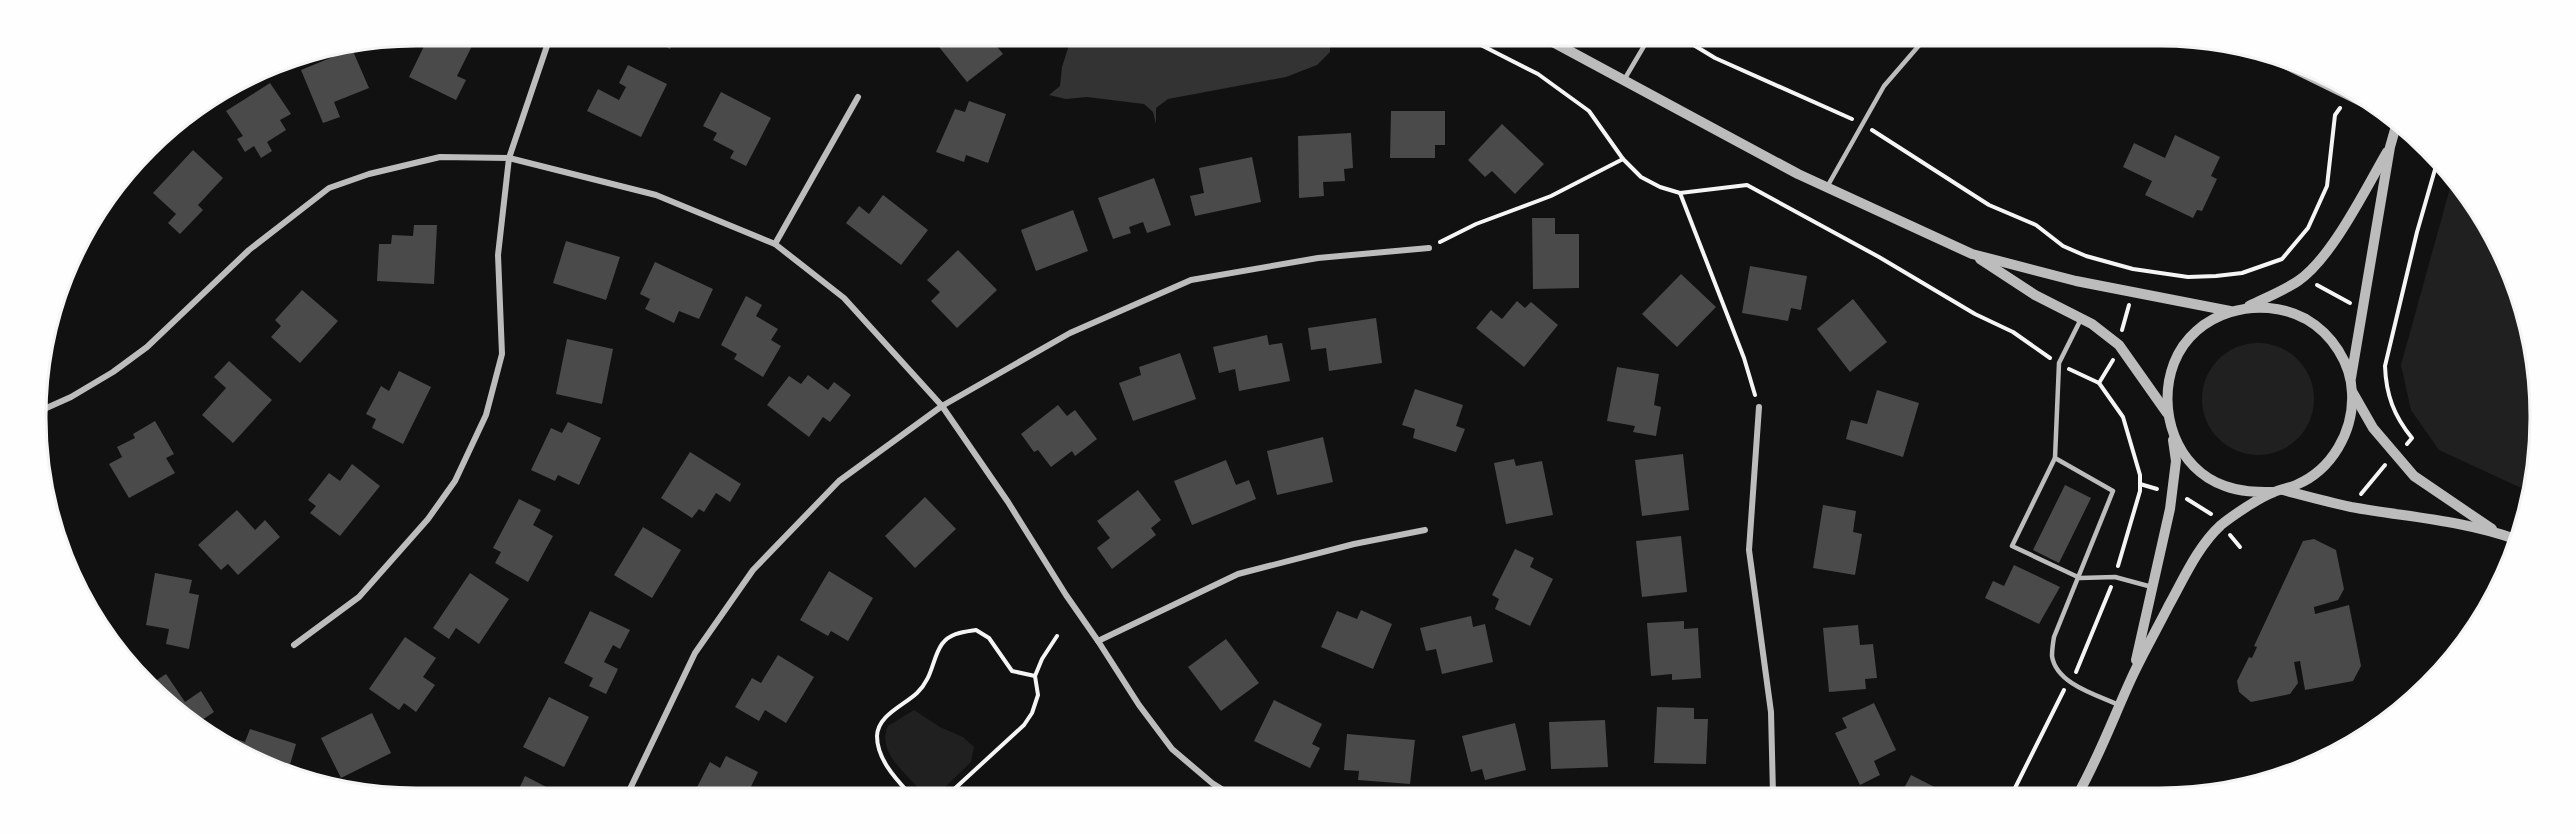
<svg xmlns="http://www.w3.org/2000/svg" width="2576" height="834" viewBox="0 0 2576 834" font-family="'Open Sans',sans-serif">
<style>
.green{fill:#202020}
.water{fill:#333}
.building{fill:#4a4a4a}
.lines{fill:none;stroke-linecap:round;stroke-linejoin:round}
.path{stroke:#f5f5f5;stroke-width:4}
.service{stroke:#bcbcbc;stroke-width:4.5}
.minor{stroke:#bcbcbc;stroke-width:6}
.tertiary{stroke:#bcbcbc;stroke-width:10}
.rim{fill:none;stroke:#f5f5f5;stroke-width:3}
</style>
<rect width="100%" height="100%" fill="#111"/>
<!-- green -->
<g class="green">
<path d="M2452 181 2476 206 2533 343 2532 493 2439 450 2411 410 2401 365Z"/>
<circle cx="2258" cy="399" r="56"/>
<path d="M914 710 940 727 963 737 974 747 971 762 940 792H922C907 774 876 752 888 726Z"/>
</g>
<!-- water -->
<path class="water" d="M1071 39 1330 40V52L1317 65 1286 77 1168 99 1156 108V124L1153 112 1144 104 1087 97 1066 99 1049 95 1060 86 1062 67Z"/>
<!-- building -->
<g class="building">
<path d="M429 36H452L472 46 457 76 466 80 456 100 409 77Z"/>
<path d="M645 37H676L670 49Z"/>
<path d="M932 38H990L1003 54 967 82Z"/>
<path d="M352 49 369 88 334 102 340 117 323 123 301 70Z"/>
<path d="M628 65 667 84 641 137 587 111 598 89 619 100 626 87 619 83Z"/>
<path d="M270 83 291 114 280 120 286 130 267 142 272 151 261 158 254 146 245 152 237 139 243 136 226 111Z"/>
<path d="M721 92 771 118 746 166 730 158 734 151 713 140 717 133 703 126Z"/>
<path d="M969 101 1006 114 988 163 966 155 964 162 936 152 955 109 965 112Z"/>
<path d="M1391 111H1445V145H1435V158H1390Z"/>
<path d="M1502 124 1544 164 1515 194 1492 171 1485 177 1468 160Z"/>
<path d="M1351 133 1353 168 1344 169 1345 181 1323 182 1324 196 1299 198 1298 136Z"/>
<path d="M2175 135 2220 157 2211 176 2217 179 2202 211 2197 210 2193 218 2145 195 2152 181 2123 167 2134 143 2165 158Z"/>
<path d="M193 150 223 178 198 205 203 210 180 234 168 223 176 214 153 193Z"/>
<path d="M1252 157 1261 202 1195 216 1190 196 1204 193 1199 168Z"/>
<path d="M1154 178 1171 225 1147 233 1143 222 1129 227 1131 233 1113 239 1098 198Z"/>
<path d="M883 195 928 230 901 265 846 223 859 206 869 214Z"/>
<path d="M1073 210 1088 251 1036 271 1021 230Z"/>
<path d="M1532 218H1555V234H1579V288L1533 289Z"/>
<path d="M414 225H437L434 284 377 281 379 244H391L392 235 413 236Z"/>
<path d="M566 241 620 257 606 300 553 283Z"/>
<path d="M958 250 997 290 957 328 931 301 940 292 927 280Z"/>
<path d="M655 262 713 289 699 319 679 311 674 323 645 309 650 299 640 294Z"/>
<path d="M1750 266 1807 276 1801 310 1791 308 1788 321 1742 313Z"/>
<path d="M1681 274 1716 307 1677 347 1642 314Z"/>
<path d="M302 290 338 321 300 363 271 337 281 326 275 320Z"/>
<path d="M746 296 762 305 756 316 778 329 771 340 781 346 763 377 734 359 737 354 721 345Z"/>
<path d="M1853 299 1887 342 1850 372 1817 329Z"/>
<path d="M1517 301 1525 308 1531 302 1558 325 1524 367 1476 328 1491 310 1502 319Z"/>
<path d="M1376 318 1382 363 1329 371 1326 348 1311 350 1308 328Z"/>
<path d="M1267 335 1269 345 1282 343 1290 381 1239 391 1235 369 1219 373 1213 347Z"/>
<path d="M567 339 613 349 602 404 556 394Z"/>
<path d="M1180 353 1196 399 1133 421 1119 383 1141 375 1139 367Z"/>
<path d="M229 361 272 400 233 443 202 415 226 388 214 377Z"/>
<path d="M1617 367 1659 374 1654 405 1661 407 1656 436 1633 432 1635 426 1607 421Z"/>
<path d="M399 371 431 387 403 444 372 428 376 419 366 414 381 386 389 391Z"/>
<path d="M808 375 828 390 834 382 851 395 830 422 823 417 809 437 767 405 789 376 801 384Z"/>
<path d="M1415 389 1463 405 1456 426 1465 429 1456 452 1413 438 1415 429 1402 425Z"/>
<path d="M1877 390 1919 403 1903 457 1846 439 1851 420 1867 424Z"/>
<path d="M1058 405 1067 416 1075 410 1097 439 1075 456 1072 451 1051 467 1038 450 1034 452 1021 434Z"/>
<path d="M155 421 174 454 166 458 175 473 129 498 109 464 122 457 117 447 135 438 133 434Z"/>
<path d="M568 422 601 438 579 485 558 475 555 481 531 470 551 428 562 433Z"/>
<path d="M1323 437 1333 482 1277 495 1267 451Z"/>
<path d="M690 452 741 484 730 502 716 493 704 512 699 509 692 518 661 498Z"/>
<path d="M1683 454 1689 510 1642 516 1635 460Z"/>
<path d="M1514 459 1516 466 1542 461 1553 515 1506 524 1494 463Z"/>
<path d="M1226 460 1236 485 1249 480 1256 499 1192 525 1174 481Z"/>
<path d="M352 464 380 486 340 536 310 513 316 506 308 500 329 473 340 481Z"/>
<path d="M2065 485 2091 498 2059 563 2033 550Z"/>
<path d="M1138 490 1161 520 1151 528 1156 535 1112 569 1097 548 1110 538 1097 521Z"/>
<path d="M925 497 956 529 915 568 885 536Z"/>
<path d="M519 499 541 510 533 525 553 536 528 582 495 563 501 552 493 548Z"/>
<path d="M1823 505 1856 511 1853 532 1862 534 1855 575 1813 568Z"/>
<path d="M237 510 255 530 265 520 280 537 238 575 228 564 221 570 198 545Z"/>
<path d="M643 527 681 550 652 598 614 575Z"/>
<path d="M1681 536 1687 592 1642 597 1636 541Z"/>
<path d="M2314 539 2336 550 2344 589 2338 600 2314 607 2315 614 2349 605 2361 666 2353 681 2305 690 2300 661 2294 662 2298 683 2290 694 2251 702 2239 692 2237 681 2249 657 2252 658 2257 647 2254 646 2303 541Z"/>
<path d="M1515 549 1534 558 1530 567 1553 579 1530 626 1495 609 1499 599 1492 595Z"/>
<path d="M2014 565 2060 587 2039 624 1985 598 1993 581 2004 586Z"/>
<path d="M829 571 873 598 848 641 831 631 828 636 800 620Z"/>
<path d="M155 573 192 580 189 593 199 595 189 649 166 644 169 629 146 625Z"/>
<path d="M470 573 509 599 479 644 456 628 449 639 433 628Z"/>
<path d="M1361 610 1392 624 1373 669 1321 647 1337 611 1357 619Z"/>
<path d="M590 611 630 630 620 649 613 645 604 662 618 669 606 694 589 686 593 678 564 663Z"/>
<path d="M1471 616 1473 627 1485 624 1493 662 1442 674 1436 649 1426 651 1420 628Z"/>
<path d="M1684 621V629L1698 628 1701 678 1672 680V674L1651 676 1647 623Z"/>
<path d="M1858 625 1860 645 1873 644 1877 678 1865 679 1866 689 1829 692 1823 628Z"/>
<path d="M405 637 436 658 423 677 435 685 416 712 404 703 399 710 369 689Z"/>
<path d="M1226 639 1259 683 1221 711 1188 667Z"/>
<path d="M778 655 814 677 786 723 765 710 759 721 735 707 752 678 761 683Z"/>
<path d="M166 674 185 702 201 691 214 712 196 724 154 682Z"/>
<path d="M549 697 589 717 564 767 523 747Z"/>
<path d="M1274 700 1322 724 1312 744 1320 748 1310 768 1254 741Z"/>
<path d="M1874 703 1896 750 1874 761 1880 775 1860 785 1835 733 1847 728 1842 718Z"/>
<path d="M1657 707 1694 708V719H1708L1706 764 1654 763Z"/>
<path d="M372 713 391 753 341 778 321 738Z"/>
<path d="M1605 720 1608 767 1551 769 1549 722Z"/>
<path d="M1515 723 1526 770 1485 780 1482 769 1471 772 1462 736Z"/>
<path d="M250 729 296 744 289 768 234 745 236 739 245 742Z"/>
<path d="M1347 734 1415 740 1410 784 1358 780 1359 771 1344 770Z"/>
<path d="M726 756 758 772 749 791H695L710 762 720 768Z"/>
<path d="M1911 775 1948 794H1901Z"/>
<path d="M525 776 554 791H518Z"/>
</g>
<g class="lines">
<!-- path -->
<g class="path">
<path d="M1471 40 1538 74 1589 111 1623 159 1641 177 1660 187 1680 193 1747 185 1879 257 1975 314 2013 332 2050 358"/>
<path d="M1687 41 1715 58 1852 119"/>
<path d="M1872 130 1989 205 2036 225 2063 246 2086 256 2133 269 2188 277 2216 276 2242 273 2282 259 2308 228 2327 186 2335 115 2340 108"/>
<path d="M1680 193 1744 358 1755 395"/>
<path d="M1440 242 1476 224 1551 196 1623 159"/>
<path d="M2317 285 2350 303"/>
<path d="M2122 330 2129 305"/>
<path d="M2069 369 2099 383 2123 417 2140 475V491L2118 566"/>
<path d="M2099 383 2113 360"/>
<path d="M2407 444 2412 438C2394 416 2386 395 2385 366L2417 232 2436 166"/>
<path d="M2140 484 2157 489"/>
<path d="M2361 494 2385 465"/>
<path d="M2187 499 2211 514"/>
<path d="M2230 535 2240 547"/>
<path d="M2076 672 2111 587"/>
<path d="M908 792C894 777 877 758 877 736 878 715 903 706 917 693 933 678 932 658 942 644 950 633 963 632 976 630L989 638 1012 671 1035 676"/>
<path d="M951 792 1024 725 1032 713 1038 695 1035 676 1042 659 1057 636"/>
<path d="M2012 794 2064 690"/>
</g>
<!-- service -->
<g class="service">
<path d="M2248 49 2389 118"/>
<path d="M1624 80 1647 41"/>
<path d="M1827 187 1884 86 1922 42"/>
<path d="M2081 319 2059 363 2055 458 2113 491 2054 637C2053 643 2052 650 2052 656 2056 684 2097 695 2119 705"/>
<path d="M2055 458 2012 546 2080 578 2115 577 2152 587"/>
</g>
<!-- minor -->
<g class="minor">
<path d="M775 244 858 97"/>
<path d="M1759 407 1749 550 1771 712 1773 794"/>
<path d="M42 410 71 397 113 372 147 347 249 250 329 188 369 174 440 157 509 158 656 195 775 244 844 298 942 406 1008 502 1066 595 1098 641 1139 705 1172 749 1212 783 1228 793"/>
<path d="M1098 641 1238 574 1354 544 1425 530"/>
<path d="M294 645 359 597 428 519 455 481 486 415 502 354 498 255 509 158 550 37"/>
<path d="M629 791 695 653 753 570 839 481 942 406 1070 333 1191 280 1318 258 1429 248"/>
</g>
<!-- tertiary -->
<g class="tertiary">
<path d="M1551 41 1798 174 1972 254 2076 281 2230 311"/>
<path d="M1980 259 2035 295 2092 324 2119 345 2167 413"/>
<path d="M2249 306C2265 298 2283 291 2298 281 2332 258 2366 188 2387 152"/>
<path d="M2351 378 2390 147 2396 126"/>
<path d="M2353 393 2373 428 2414 476 2492 529"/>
<path d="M2283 490C2306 496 2328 502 2351 507 2406 517 2462 520 2515 539"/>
<path d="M2136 660 2170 509 2176 461 2173 440"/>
<path d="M2078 794C2099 757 2114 716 2132 677 2143 653 2157 629 2169 605 2184 578 2198 546 2221 525 2232 516 2260 497 2274 492 2281 489 2289 488 2296 485 2332 470 2354 431 2352 393 2351 363 2332 334 2306 319 2260 294 2194 311 2174 363 2156 410 2176 469 2225 486 2241 492 2256 492 2272 492"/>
</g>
</g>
<!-- crop -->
<path d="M0 0H2576V834H0ZM416 46H2160A370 370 0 0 1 2530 416V418A370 370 0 0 1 2160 788H416A370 370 0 0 1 46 418V416A370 370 0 0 1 416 46Z" fill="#fefefe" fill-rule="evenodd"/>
<path class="rim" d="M416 46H2160A370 370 0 0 1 2530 416V418A370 370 0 0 1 2160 788H416A370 370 0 0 1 46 418V416A370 370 0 0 1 416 46Z"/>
</svg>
